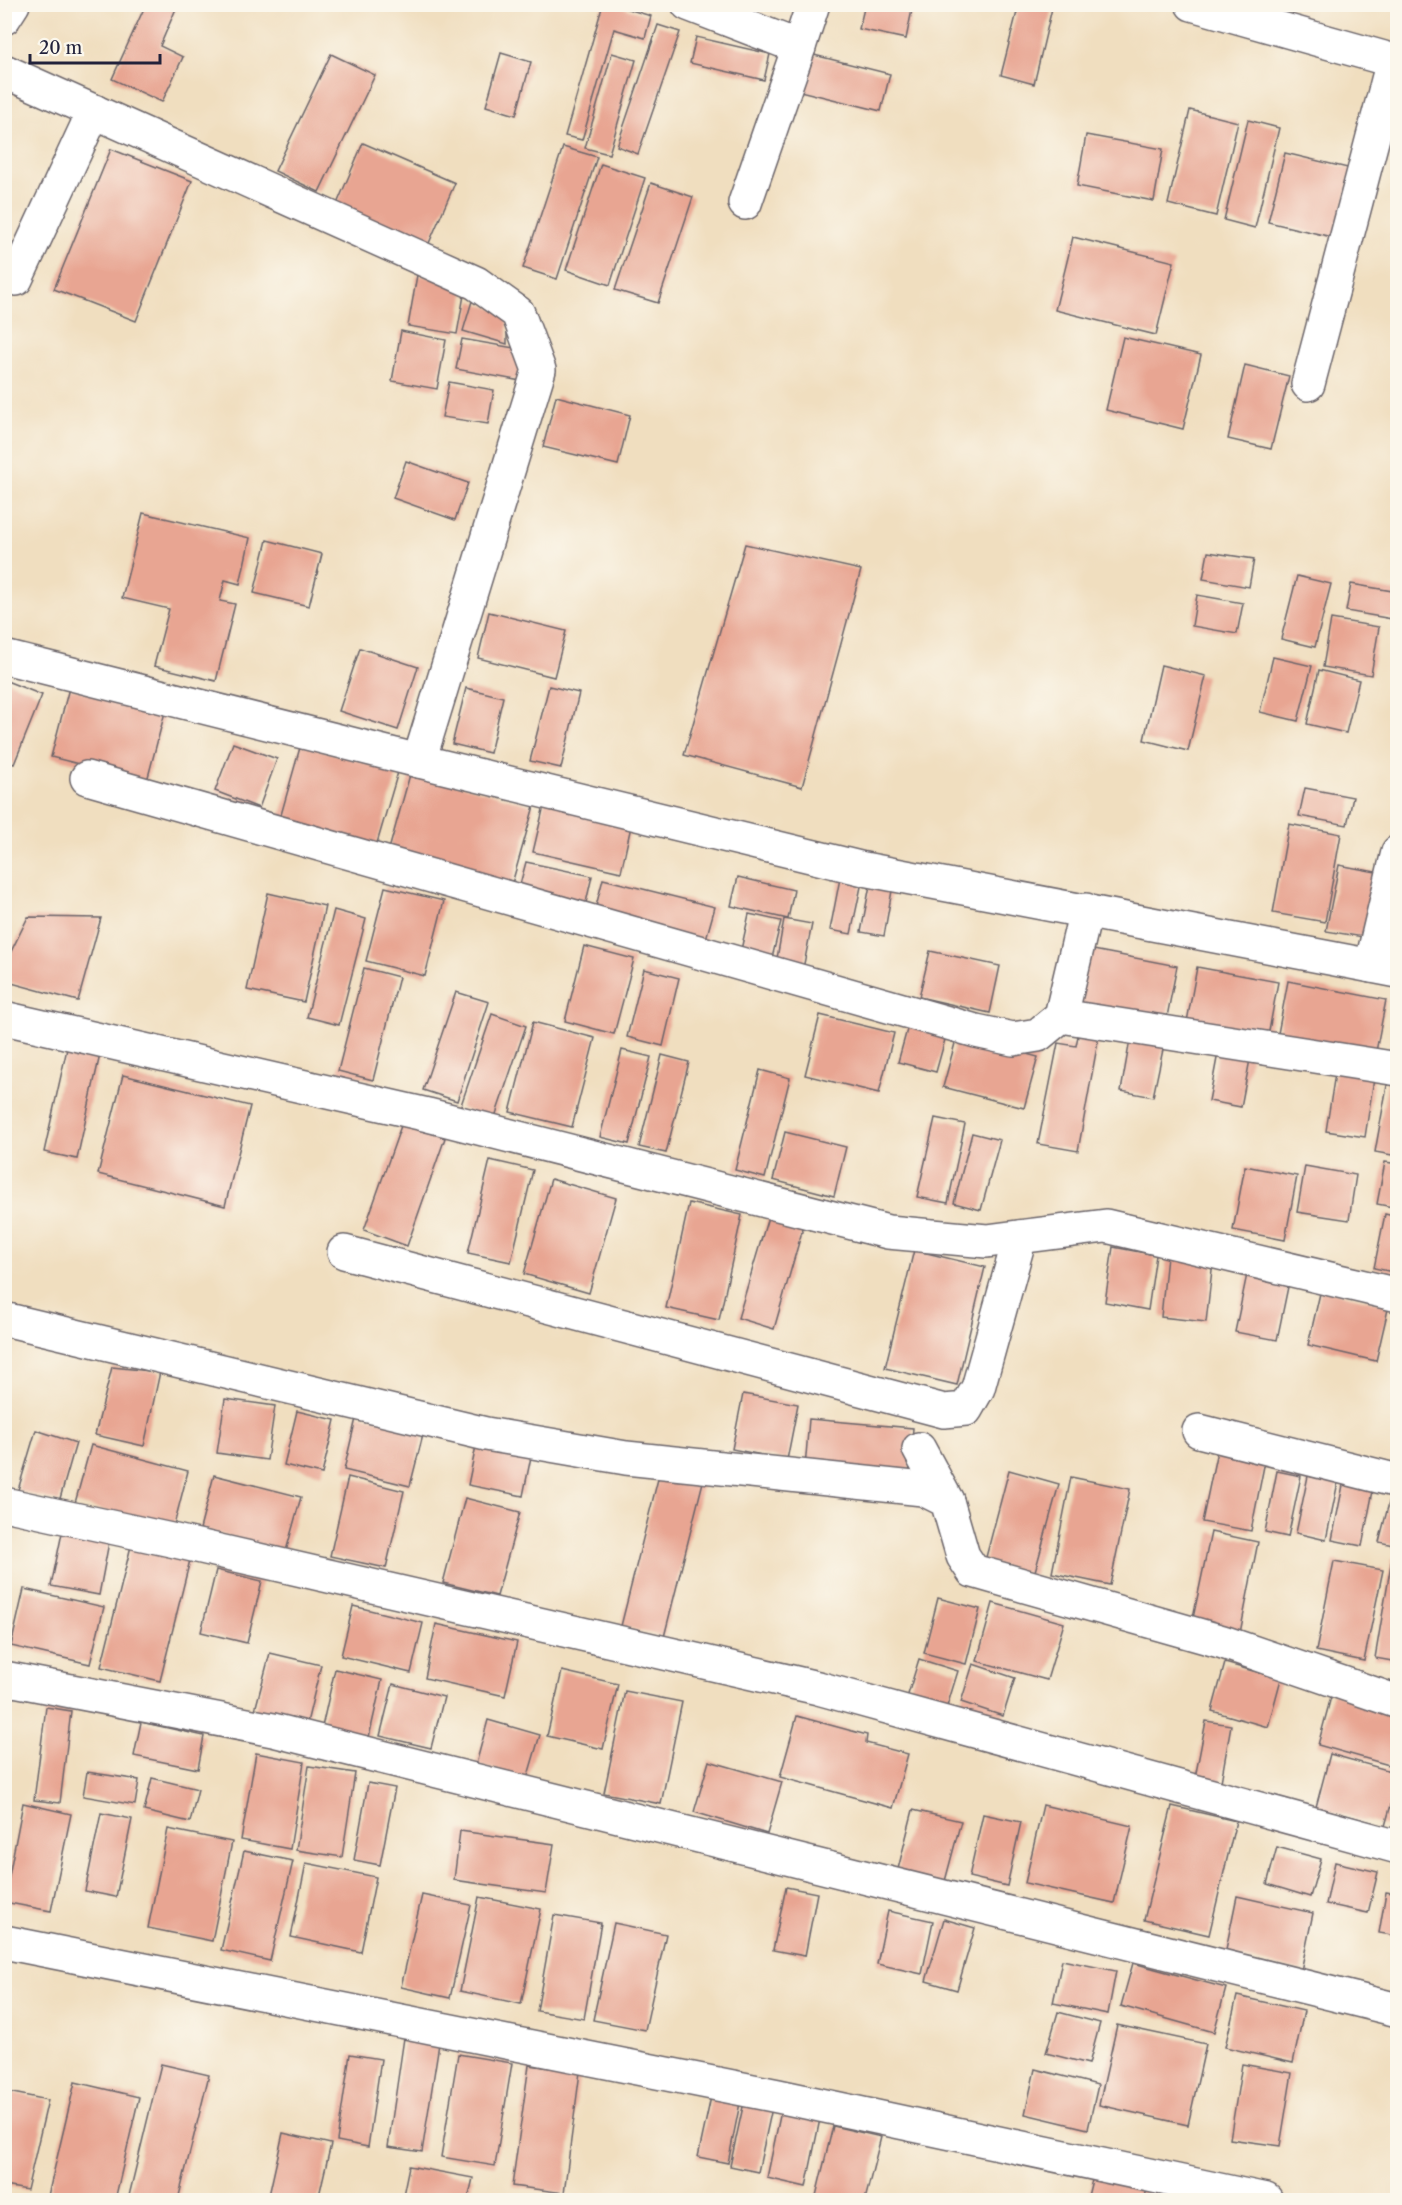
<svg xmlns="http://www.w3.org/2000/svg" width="1402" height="2205" viewBox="0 0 1402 2205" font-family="'Libre Caslon Text',serif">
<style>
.building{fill:#e8a592}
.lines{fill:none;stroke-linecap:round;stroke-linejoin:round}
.street-casing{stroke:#6a6469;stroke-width:36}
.street{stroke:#fff;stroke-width:33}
</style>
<rect width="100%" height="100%" fill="#fbf7ec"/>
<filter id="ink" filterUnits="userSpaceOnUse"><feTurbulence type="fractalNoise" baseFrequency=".0167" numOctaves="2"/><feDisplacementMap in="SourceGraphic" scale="12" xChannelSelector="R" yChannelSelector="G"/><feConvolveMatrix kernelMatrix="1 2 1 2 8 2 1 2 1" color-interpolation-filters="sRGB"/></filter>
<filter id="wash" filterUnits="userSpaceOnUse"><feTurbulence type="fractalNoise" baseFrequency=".008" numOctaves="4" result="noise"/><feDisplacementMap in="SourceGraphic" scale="24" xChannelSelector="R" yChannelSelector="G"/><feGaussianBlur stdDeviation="1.35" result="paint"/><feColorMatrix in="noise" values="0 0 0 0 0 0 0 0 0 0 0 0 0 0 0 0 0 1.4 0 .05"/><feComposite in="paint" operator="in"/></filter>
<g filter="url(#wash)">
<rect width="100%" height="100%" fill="#f0debf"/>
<g id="blocks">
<!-- building -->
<g class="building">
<path d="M146 4H178L160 46 183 57 162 102 112 79Z"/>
<path d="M603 4H611L651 16 645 38 614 29 582 140 565 136Z"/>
<path d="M865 4 913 5 906 39 859 29Z"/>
<path d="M1019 4H1053L1034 84 1001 75Z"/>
<path d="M658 25 680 32 638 154 617 146Z"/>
<path d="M696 37 770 54 764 80 690 63Z"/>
<path d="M501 53 531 62 516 115 486 106Z"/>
<path d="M612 53 636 60 609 154 585 148Z"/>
<path d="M806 53 890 74 881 111 796 90Z"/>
<path d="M331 54 375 75 319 192 275 171Z"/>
<path d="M1190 110 1238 122 1216 216 1168 204Z"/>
<path d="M1248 120 1279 128 1255 228 1224 220Z"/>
<path d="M1086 135 1163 149 1154 201 1077 186Z"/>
<path d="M363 143 455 183 426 250 334 211Z"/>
<path d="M563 147 597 157 557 279 523 268Z"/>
<path d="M111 149 192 181 136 321 54 289Z"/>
<path d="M1285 153 1352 169 1336 238 1268 222Z"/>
<path d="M601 164 645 178 610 285 566 270Z"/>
<path d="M651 183 693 197 658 303 615 290Z"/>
<path d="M1073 237 1174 262 1156 335 1055 310Z"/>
<path d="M417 275 466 284 457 334 408 326Z"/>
<path d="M472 301 507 314V344L463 331Z"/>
<path d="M401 331 446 340 437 389 392 381Z"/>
<path d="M1123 337 1201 355 1183 429 1106 410Z"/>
<path d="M462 339 526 350 521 381 456 369Z"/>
<path d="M1245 365 1289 376 1271 449 1228 439Z"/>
<path d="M449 382 494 390 488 424 442 417Z"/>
<path d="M556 396 630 415 618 465 543 447Z"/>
<path d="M406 461 468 483 455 520 393 498Z"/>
<path d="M143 513 250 538 240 584 225 580 220 601 235 604 216 681 154 666 169 609 122 598Z"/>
<path d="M267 540 322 554 309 606 254 593Z"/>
<path d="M745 544 861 570 802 787 684 755Z"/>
<path d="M1208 552 1254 559 1249 587 1203 579Z"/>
<path d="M1297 576 1331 584 1315 647 1281 639Z"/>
<path d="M1351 584 1398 592V620L1346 611Z"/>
<path d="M1197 595 1243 603 1237 634 1192 626Z"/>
<path d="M489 612 566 631 554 677 478 658Z"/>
<path d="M1331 619 1379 627 1371 675 1323 667Z"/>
<path d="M360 648 418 667 398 730 339 711Z"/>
<path d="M1273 657 1312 666 1298 721 1260 712Z"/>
<path d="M1161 665 1206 676 1188 751 1144 740Z"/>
<path d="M1319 670 1359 680 1346 733 1307 724Z"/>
<path d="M4 680 42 695 14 764 4 761Z"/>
<path d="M549 686 579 693 561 768 530 761Z"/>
<path d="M69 688 165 712 147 781 51 757Z"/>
<path d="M466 688 503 697 490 753 452 744Z"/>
<path d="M233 743 277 759 259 808 215 791Z"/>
<path d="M301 744 398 772 375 850 279 822Z"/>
<path d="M411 771 534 806 511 887 388 853Z"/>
<path d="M1305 788 1353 797 1347 825 1299 816Z"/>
<path d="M546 797 633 817 621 872 533 852Z"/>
<path d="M1289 824 1341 834 1325 922 1273 913Z"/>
<path d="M526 862 592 876 585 907 518 892Z"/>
<path d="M1339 865 1376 872 1363 937 1326 931Z"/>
<path d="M841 873 863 877 851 934 830 930Z"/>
<path d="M738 877 794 890 788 919 731 906Z"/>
<path d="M603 879 715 907 704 946 593 918Z"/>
<path d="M871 880 893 885 884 936 861 932Z"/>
<path d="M385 887 444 901 425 976 366 961Z"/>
<path d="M268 893 325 906 304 1002 247 990Z"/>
<path d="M334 910 366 919 339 1025 307 1017Z"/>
<path d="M749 914 781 921 770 966 739 959Z"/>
<path d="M28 917 101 918 78 1001 4 981V966Z"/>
<path d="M784 919 812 924 803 969 776 964Z"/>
<path d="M584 946 634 959 614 1034 565 1021Z"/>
<path d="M1083 948 1177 966 1166 1022 1072 1005Z"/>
<path d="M930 951 1000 966 990 1013 919 997Z"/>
<path d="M1197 967 1278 982 1267 1042 1186 1027Z"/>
<path d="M364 968 399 977 373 1080 338 1071Z"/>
<path d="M644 969 679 978 663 1046 627 1037Z"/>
<path d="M1288 981 1386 1000 1374 1062 1276 1044Z"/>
<path d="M456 992 489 1002 457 1101 423 1090Z"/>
<path d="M492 1014 526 1026 494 1120 460 1108Z"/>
<path d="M820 1015 894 1033 879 1093 805 1075Z"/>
<path d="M533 1022 595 1038 572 1127 510 1112Z"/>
<path d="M908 1026 946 1036 936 1072 898 1062Z"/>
<path d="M1080 1026 1100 1030 1078 1151 1038 1144 1058 1043 1076 1046Z"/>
<path d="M1131 1034 1165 1040 1153 1097 1121 1091Z"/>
<path d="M957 1036 1038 1057 1024 1108 943 1087Z"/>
<path d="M1220 1042 1252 1049 1241 1107 1209 1101Z"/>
<path d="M68 1044 101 1050 77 1159 44 1152Z"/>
<path d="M622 1050 651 1057 629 1144 600 1137Z"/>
<path d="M662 1055 689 1062 666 1153 639 1147Z"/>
<path d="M1336 1067 1375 1072 1365 1137 1326 1131Z"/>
<path d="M760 1070 790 1078 765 1178 735 1170Z"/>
<path d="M123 1075 250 1106 225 1206 98 1174Z"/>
<path d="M1388 1080 1398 1082V1156L1375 1152Z"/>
<path d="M935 1118 965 1124 948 1203 917 1197Z"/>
<path d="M402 1123 445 1138 407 1246 364 1230Z"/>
<path d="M785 1132 846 1147 834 1196 773 1180Z"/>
<path d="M972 1133 1000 1140 981 1210 954 1203Z"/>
<path d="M490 1160 533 1170 511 1262 468 1253Z"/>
<path d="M1385 1162 1398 1164V1208L1377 1204Z"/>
<path d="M1245 1166 1297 1176 1285 1240 1233 1230Z"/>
<path d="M1305 1166 1356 1175 1349 1220 1297 1212Z"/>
<path d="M551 1179 616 1198 589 1293 524 1274Z"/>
<path d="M689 1203 742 1215 719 1320 666 1308Z"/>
<path d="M1385 1214 1398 1217V1273L1374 1268Z"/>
<path d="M768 1217 803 1228 774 1329 738 1318Z"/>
<path d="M1113 1247 1156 1255 1148 1310 1105 1302Z"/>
<path d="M914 1250 985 1267 957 1385 885 1368Z"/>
<path d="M1167 1256 1213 1261 1206 1322 1161 1317Z"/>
<path d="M1247 1274 1289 1282 1277 1340 1235 1332Z"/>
<path d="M1321 1289 1389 1305 1376 1361 1308 1345Z"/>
<path d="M112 1367 160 1372 144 1446 95 1435Z"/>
<path d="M743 1394 798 1404 787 1460 732 1449Z"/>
<path d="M225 1399 275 1406 267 1460 217 1453Z"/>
<path d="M297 1411 335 1420 322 1474 284 1465Z"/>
<path d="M357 1414 424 1431 410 1486 344 1470Z"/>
<path d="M809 1419 913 1428 909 1477 805 1468Z"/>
<path d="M36 1430 76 1443 59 1502 18 1490Z"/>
<path d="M478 1436 533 1447 523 1496 468 1485Z"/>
<path d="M91 1445 188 1471 173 1529 75 1503Z"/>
<path d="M1218 1446 1266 1456 1251 1531 1202 1522Z"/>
<path d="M1009 1470 1059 1484 1034 1575 985 1561Z"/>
<path d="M660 1471 703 1482 664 1637 621 1626Z"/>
<path d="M1277 1471 1301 1476 1288 1537 1265 1532Z"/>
<path d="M214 1475 301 1497 286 1551 200 1529Z"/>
<path d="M1345 1475 1375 1481 1362 1546 1332 1540Z"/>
<path d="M1308 1476 1338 1482 1326 1540 1296 1533Z"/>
<path d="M348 1477 404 1491 386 1568 330 1556Z"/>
<path d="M1071 1477 1130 1489 1110 1585 1052 1573Z"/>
<path d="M1393 1487 1398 1489V1546L1379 1542Z"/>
<path d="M465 1498 520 1512 497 1596 443 1583Z"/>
<path d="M1211 1532 1258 1542 1240 1633 1192 1623Z"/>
<path d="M62 1533 109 1542 99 1595 51 1586Z"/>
<path d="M131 1546 190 1560 160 1681 101 1667Z"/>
<path d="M1392 1558 1398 1559V1662L1375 1658Z"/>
<path d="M1334 1561 1383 1570 1364 1661 1316 1651Z"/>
<path d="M216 1570 262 1581 247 1643 201 1632Z"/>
<path d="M24 1589 104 1607 90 1664 11 1646Z"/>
<path d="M938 1598 980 1609 966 1664 924 1653Z"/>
<path d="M993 1603 1064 1623 1047 1680 977 1661Z"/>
<path d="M353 1606 423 1623 411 1673 341 1656Z"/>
<path d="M436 1624 517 1642 505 1696 425 1678Z"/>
<path d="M270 1653 321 1665 306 1727 254 1714Z"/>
<path d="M919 1659 958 1671 945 1713 906 1701Z"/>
<path d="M1225 1663 1281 1679 1268 1727 1212 1711Z"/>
<path d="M973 1664 1015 1678 1003 1716 961 1702Z"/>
<path d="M335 1669 382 1680 369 1737 322 1727Z"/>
<path d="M562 1671 618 1684 603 1749 547 1736Z"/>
<path d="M393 1684 444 1697 431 1748 380 1736Z"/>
<path d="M625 1691 682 1702 661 1804 604 1793Z"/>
<path d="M1332 1693 1398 1711 1396 1767 1318 1745Z"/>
<path d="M46 1707 71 1711 60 1803 34 1800Z"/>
<path d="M797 1716 867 1735 866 1743 908 1754 893 1808 780 1777Z"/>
<path d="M488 1720 540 1735 527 1779 476 1764Z"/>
<path d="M1206 1721 1231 1725 1221 1782 1195 1778Z"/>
<path d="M141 1722 204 1736 198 1769 134 1756Z"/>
<path d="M256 1753 304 1762 290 1849 241 1840Z"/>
<path d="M1330 1754 1398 1773V1780L1385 1826 1316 1807Z"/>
<path d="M709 1761 782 1782 767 1834 694 1812Z"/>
<path d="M309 1766 355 1773 342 1857 296 1850Z"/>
<path d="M87 1772 139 1780 135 1805 83 1796Z"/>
<path d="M152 1778 198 1789 190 1822 144 1811Z"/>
<path d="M368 1783 395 1788 380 1865 354 1860Z"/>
<path d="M23 1803 71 1814 51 1911 4 1902Z"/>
<path d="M1043 1805 1132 1826 1114 1903 1025 1883Z"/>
<path d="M1172 1806 1236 1821 1209 1935 1144 1920Z"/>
<path d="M913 1810 961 1821 944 1885 897 1873Z"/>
<path d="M101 1813 132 1819 116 1897 85 1891Z"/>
<path d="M983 1814 1021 1822 1007 1886 969 1877Z"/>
<path d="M168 1829 232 1842 212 1941 148 1928Z"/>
<path d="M460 1831 554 1844 546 1893 454 1880Z"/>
<path d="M1277 1847 1321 1859 1310 1897 1267 1884Z"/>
<path d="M244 1851 293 1861 270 1961 221 1950Z"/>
<path d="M1335 1862 1378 1872 1368 1913 1326 1904Z"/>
<path d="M306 1863 376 1877 361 1952 291 1937Z"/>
<path d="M786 1887 817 1893 805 1956 773 1950Z"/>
<path d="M1386 1892 1398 1894V1936L1379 1933Z"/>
<path d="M422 1895 471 1905 450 1998 401 1987Z"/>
<path d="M1237 1896 1313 1913 1301 1971 1225 1954Z"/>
<path d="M479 1897 541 1909 521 2004 460 1991Z"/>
<path d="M888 1911 933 1921 922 1974 877 1964Z"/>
<path d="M554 1915 601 1923 584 2019 537 2011Z"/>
<path d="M944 1919 975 1928 957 1990 926 1981Z"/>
<path d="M614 1923 666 1934 645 2030 593 2020Z"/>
<path d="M1062 1960 1116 1971 1108 2014 1053 2003Z"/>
<path d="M1133 1963 1226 1988 1214 2032 1121 2006Z"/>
<path d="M1237 1996 1304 2011 1293 2063 1225 2047Z"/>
<path d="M1058 2012 1100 2023 1089 2064 1046 2053Z"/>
<path d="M1117 2025 1206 2044 1188 2125 1099 2105Z"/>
<path d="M405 2031 440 2037 422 2152 388 2147Z"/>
<path d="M350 2054 381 2059 368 2147 337 2141Z"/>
<path d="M458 2054 512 2063 495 2166 441 2157Z"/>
<path d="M161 2064 209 2075 178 2200H128Z"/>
<path d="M1242 2064 1292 2073 1280 2146 1230 2139Z"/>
<path d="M529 2065 580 2072 564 2193 512 2186Z"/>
<path d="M1035 2069 1098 2085 1088 2129 1025 2114Z"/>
<path d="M75 2082 139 2097 115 2200H47Z"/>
<path d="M8 2092 48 2100 27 2190 5 2186V2108Z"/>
<path d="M711 2097 740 2103 728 2163 698 2157Z"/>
<path d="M744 2102 772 2108 758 2172 730 2166Z"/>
<path d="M781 2111 820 2119 806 2187 767 2178Z"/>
<path d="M833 2126 881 2137 865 2200H815Z"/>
<path d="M283 2133 331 2144 318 2200H268Z"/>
<path d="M409 2166 473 2178 468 2200H402Z"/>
<path d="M1094 2172 1148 2186 1144 2200H1087Z"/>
</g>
</g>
</g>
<g filter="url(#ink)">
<use href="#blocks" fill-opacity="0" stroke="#6a6469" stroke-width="1.5"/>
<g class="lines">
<!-- street casing -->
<g class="street-casing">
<g id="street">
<path d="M688 4 799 47 813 4"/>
<path d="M1192 4 1398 62"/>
<path d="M4 18 13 4"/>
<path d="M4 71 476 283 518 313 539 370 419 761"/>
<path d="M745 203 799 47"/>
<path d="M16 279 94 111"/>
<path d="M1308 384 1393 61"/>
<path d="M4 657 419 761 864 869 1398 971"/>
<path d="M87 778 976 1031 1013 1039 1038 1035 1061 1016 1086 910"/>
<path d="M1371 966 1398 852"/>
<path d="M1061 1016 1398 1069"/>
<path d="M4 1018 428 1115 888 1232 987 1241 1106 1226 1398 1295"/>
<path d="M344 1252 944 1411 966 1409 978 1388 1020 1237"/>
<path d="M4 1319 486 1434 626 1458 923 1489 947 1501 963 1556 973 1571 1223 1642 1398 1702"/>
<path d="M1199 1431 1398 1481"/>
<path d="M919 1449 947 1501"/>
<path d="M4 1504 171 1540 818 1688 1398 1847"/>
<path d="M4 1678 273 1730 1398 2010"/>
<path d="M4 1942 778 2096 1266 2200"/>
</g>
</g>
<!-- street -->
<use href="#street" class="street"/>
</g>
</g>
<!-- margin -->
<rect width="1402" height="2205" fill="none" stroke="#fbf7ec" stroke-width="24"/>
<!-- scale -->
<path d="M30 54v9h130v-9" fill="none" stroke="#22223b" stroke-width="3"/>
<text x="39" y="54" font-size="18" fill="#22223b" stroke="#fbf7ec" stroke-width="4.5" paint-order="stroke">20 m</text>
</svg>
